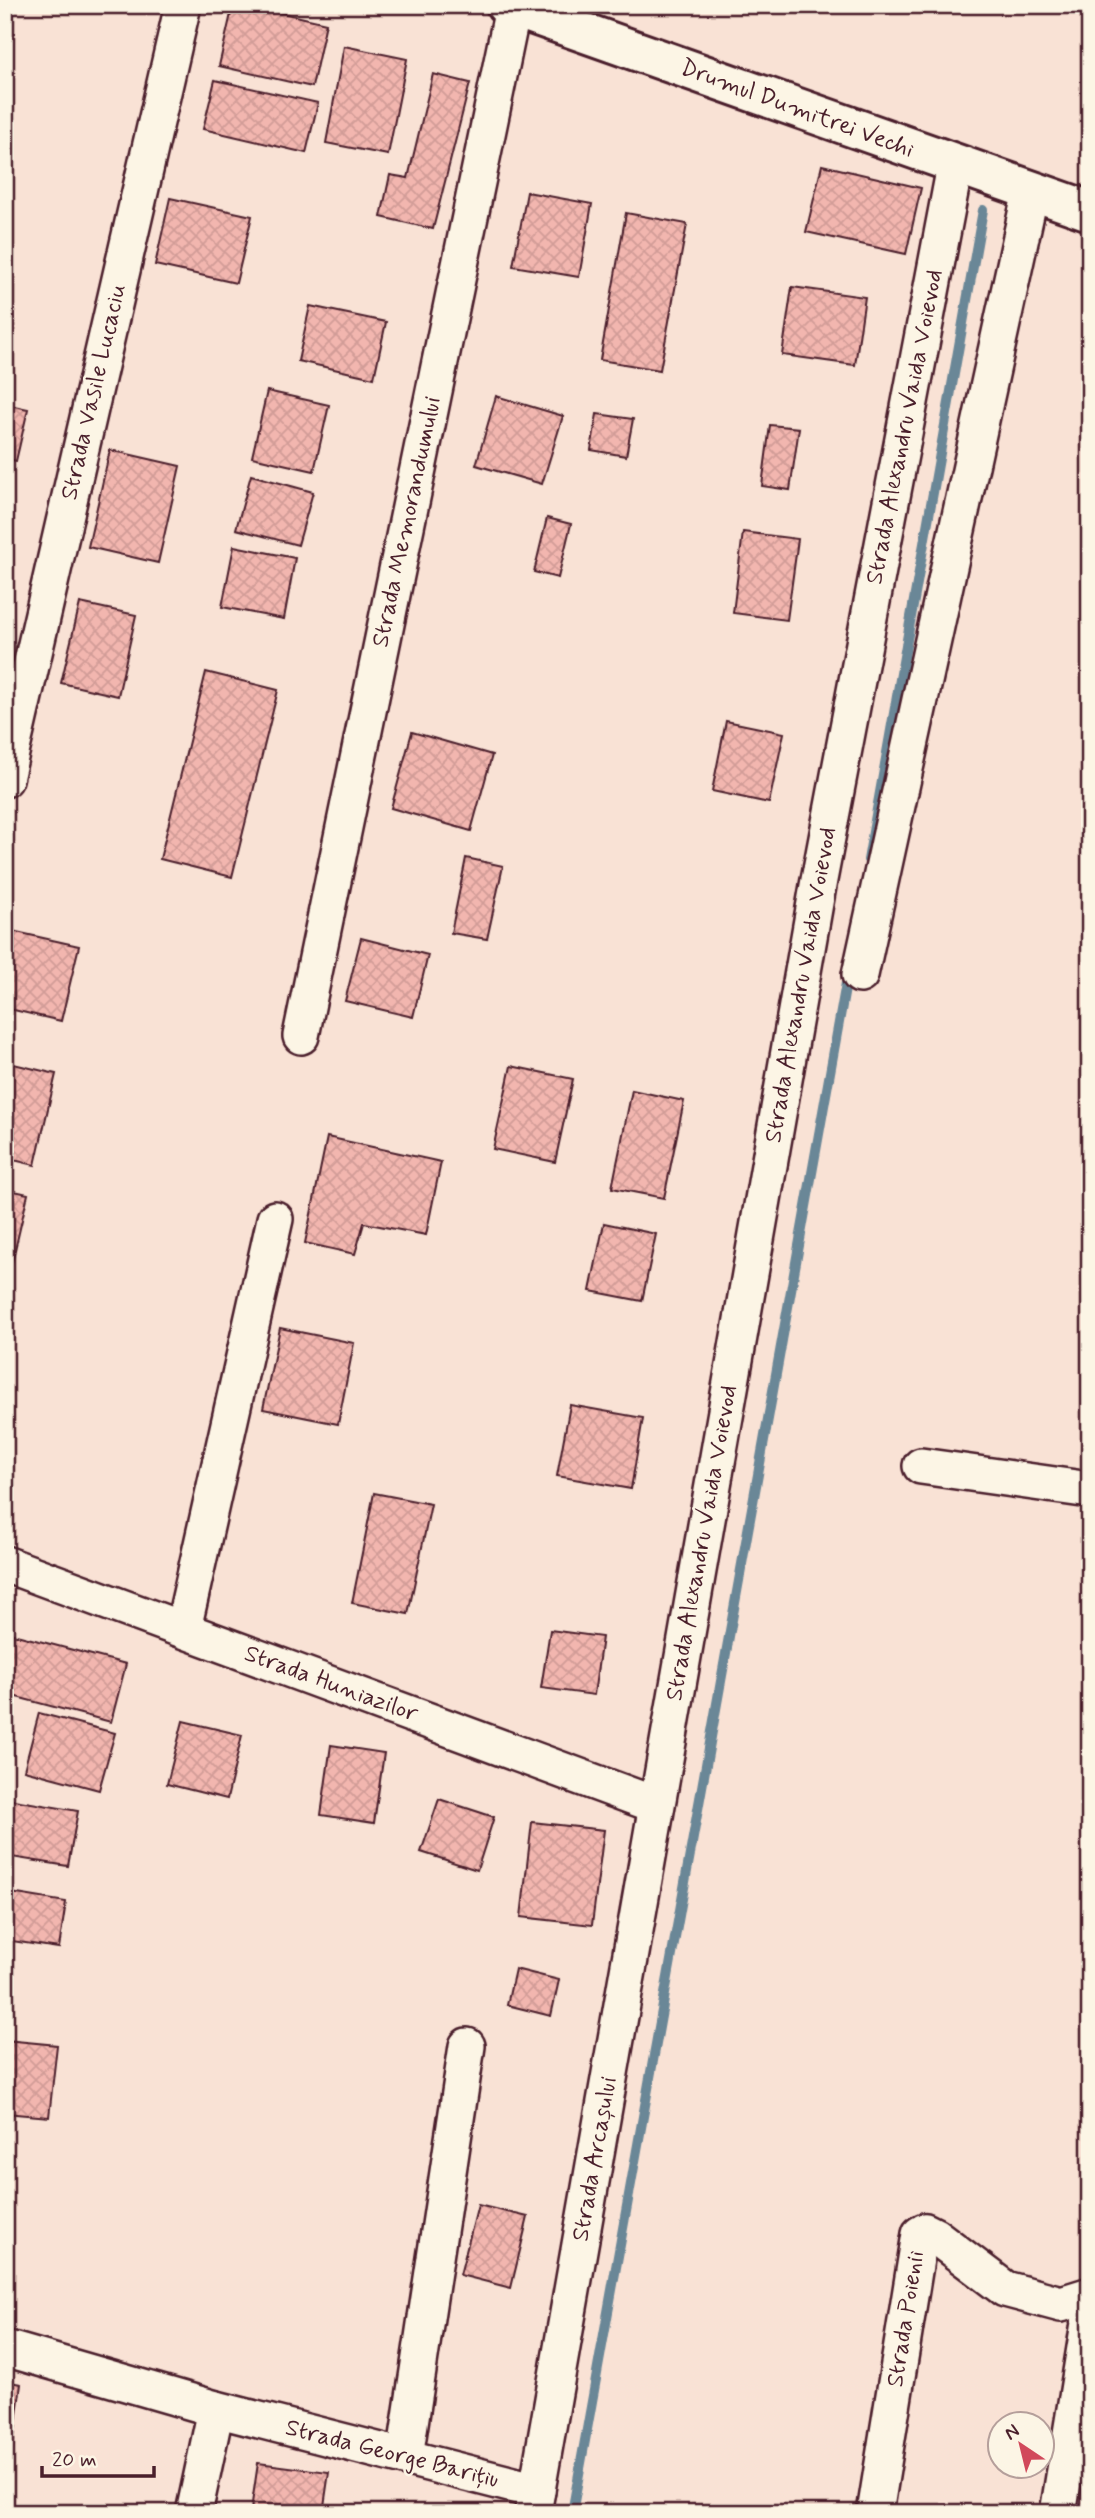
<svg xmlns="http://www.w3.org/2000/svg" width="1095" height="2518" viewBox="0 0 1095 2518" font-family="Mynerve,sans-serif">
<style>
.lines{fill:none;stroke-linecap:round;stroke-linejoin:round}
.stream{stroke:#6a8797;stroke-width:10}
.building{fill:url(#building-cross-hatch);stroke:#4a1f2b;stroke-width:2}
.street-casing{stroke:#4a1f2b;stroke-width:40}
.secondary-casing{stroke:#4a1f2b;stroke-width:44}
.street{stroke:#fcf5e5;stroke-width:35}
.secondary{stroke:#fcf5e5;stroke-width:38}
.labels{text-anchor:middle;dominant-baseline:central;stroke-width:5;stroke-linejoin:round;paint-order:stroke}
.street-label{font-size:24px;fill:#4a1f2b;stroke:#fcf5e5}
</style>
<defs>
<pattern id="building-cross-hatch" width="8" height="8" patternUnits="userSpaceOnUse" patternTransform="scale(1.75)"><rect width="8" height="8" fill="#f2b6af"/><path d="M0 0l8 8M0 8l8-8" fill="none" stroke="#d19c97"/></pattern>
</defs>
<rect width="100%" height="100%" fill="#f9e2d5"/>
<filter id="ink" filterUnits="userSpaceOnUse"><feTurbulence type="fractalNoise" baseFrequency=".0143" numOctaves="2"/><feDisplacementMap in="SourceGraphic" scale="14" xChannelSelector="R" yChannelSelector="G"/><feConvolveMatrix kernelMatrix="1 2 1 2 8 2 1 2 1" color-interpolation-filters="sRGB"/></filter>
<g filter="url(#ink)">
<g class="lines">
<!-- stream -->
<g class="stream">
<path d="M868 860 983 210"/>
<path d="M572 2513 848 972"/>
</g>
</g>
<!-- building -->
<g class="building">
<path d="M233 5H248L326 23 312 87 219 66Z"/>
<path d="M344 46 407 59 388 155 326 143Z"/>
<path d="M433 74 470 83 433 229 381 217 390 175 408 178Z"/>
<path d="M215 80 318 103 306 153 203 129Z"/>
<path d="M822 165 921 188 906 254 806 232Z"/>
<path d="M527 192 592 204 579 277 513 266Z"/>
<path d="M170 198 252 216 236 283 155 265Z"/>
<path d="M626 213 687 224 660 370 600 360Z"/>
<path d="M792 287 865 297 855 365 782 355Z"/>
<path d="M310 306 386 322 374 378 298 361Z"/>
<path d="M267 391 329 405 314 471 252 457Z"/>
<path d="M496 396 563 416 542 484 476 465Z"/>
<path d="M5 404 28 409 16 461 5 458Z"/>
<path d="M597 414 633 419 626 456 591 450Z"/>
<path d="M770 425 799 428 790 490 762 486Z"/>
<path d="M110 450 180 466 158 563 88 547Z"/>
<path d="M251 475 313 492 298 545 236 529Z"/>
<path d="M547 518 571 524 558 578 534 572Z"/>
<path d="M743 532 798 539 787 620 733 613Z"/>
<path d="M234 546 295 558 284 619 222 607Z"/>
<path d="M80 603 136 615 118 696 61 683Z"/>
<path d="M206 672 278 690 232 877 160 859Z"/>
<path d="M726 721 784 733 769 803 712 791Z"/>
<path d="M412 732 492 755 471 831 391 808Z"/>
<path d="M466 858 503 866 487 939 451 933Z"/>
<path d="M12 931 79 946 61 1021 5 1008V959Z"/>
<path d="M361 938 428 955 413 1017 345 1001Z"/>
<path d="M5 1062 56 1074 35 1165 5 1158Z"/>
<path d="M511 1066 573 1079 555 1162 493 1149Z"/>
<path d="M632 1090 684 1101 664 1198 612 1188Z"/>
<path d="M327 1137 441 1162 426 1235 364 1223 355 1254 305 1243Z"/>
<path d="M5 1189 28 1194 11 1267 5 1265Z"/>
<path d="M604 1223 656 1234 642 1301 590 1291Z"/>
<path d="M280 1328 354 1343 338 1424 263 1409Z"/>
<path d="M570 1405 643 1418 631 1489 557 1476Z"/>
<path d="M374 1493 431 1504 408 1614 352 1603Z"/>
<path d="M550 1630 602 1637 594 1695 541 1688Z"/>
<path d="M5 1632 126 1664 111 1722 5 1694Z"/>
<path d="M39 1713 115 1733 99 1790 24 1770Z"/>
<path d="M183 1721 242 1735 227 1799 167 1784Z"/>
<path d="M331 1745 384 1753 374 1823 321 1815Z"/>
<path d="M8 1799 78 1811 68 1866 5 1856Z"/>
<path d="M439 1799 494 1817 477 1870 421 1852Z"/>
<path d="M532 1822 604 1830 592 1925 521 1917Z"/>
<path d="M5 1892 66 1902 59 1948 5 1940Z"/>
<path d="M515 1969 559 1980 551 2016 507 2005Z"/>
<path d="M5 2040 57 2045 49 2117 5 2113Z"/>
<path d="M478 2205 528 2217 511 2288 460 2275Z"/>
<path d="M5 2381 21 2384 9 2475 5 2474Z"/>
<path d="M258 2463 329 2472 323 2513 251 2510Z"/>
<path d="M366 2508 386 2513H365Z"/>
</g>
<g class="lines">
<!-- street casing -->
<g class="street-casing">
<g id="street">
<path d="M5 779 183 5"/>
<path d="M860 975 1031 191"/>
<path d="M301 1036 513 8"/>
<path d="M921 1466 1090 1490"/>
<path d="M5 1564 656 1805"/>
<path d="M183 1629 275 1219"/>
<path d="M5 2348 216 2409 537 2491"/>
<path d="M405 2457 467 2046"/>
<path d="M194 2513 216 2409"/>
<path d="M533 2513 819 880 955 166"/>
<path d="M875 2513 920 2234 925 2231 935 2236 1005 2289 1061 2304 1090 2295"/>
<path d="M1058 2513 1090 2317"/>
</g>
</g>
<!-- secondary casing -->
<g class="secondary-casing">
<path id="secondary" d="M506 5 1090 211"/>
</g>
<!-- street -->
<use href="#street" class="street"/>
<!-- secondary -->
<use href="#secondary" class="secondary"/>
</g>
</g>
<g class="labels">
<!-- street labels -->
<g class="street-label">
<text transform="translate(797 109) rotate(20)">Drumul Dumitrei Vechi</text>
<text transform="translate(94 392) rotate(-77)">Strada Vasile Lucaciu</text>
<text transform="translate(905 427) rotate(-79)">Strada Alexandru Vaida Voievod</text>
<text transform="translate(407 522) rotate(-78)">Strada Memorandumului</text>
<text transform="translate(801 985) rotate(-80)">Strada Alexandru Vaida Voievod</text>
<text transform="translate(702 1543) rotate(-80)">Strada Alexandru Vaida Voievod</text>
<text transform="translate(331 1684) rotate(20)">Strada Huniazilor</text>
<text transform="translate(595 2159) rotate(-80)">Strada Arcașului</text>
<text transform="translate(906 2319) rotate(-81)">Strada Poienii</text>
<text transform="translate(392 2454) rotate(14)">Strada George Barițiu</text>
</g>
</g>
<!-- margin -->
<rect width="1095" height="2518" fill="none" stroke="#fcf5e5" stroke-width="28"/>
<rect x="14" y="14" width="1067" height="2490" fill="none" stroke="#4a1f2b" stroke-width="2.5" filter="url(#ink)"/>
<!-- north arrow -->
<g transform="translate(1021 2445) rotate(325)"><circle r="33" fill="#fcf5e5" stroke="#b59f9b" stroke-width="2"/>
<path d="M0-5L12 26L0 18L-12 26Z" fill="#d1495b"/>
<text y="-10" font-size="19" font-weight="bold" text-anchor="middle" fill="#4a1f2b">N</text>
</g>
<!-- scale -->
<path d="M42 2466v10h112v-10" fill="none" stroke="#4a1f2b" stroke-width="3.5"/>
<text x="52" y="2466" font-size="21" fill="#4a1f2b" stroke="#fcf5e5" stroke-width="5" paint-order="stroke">20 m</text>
</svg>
